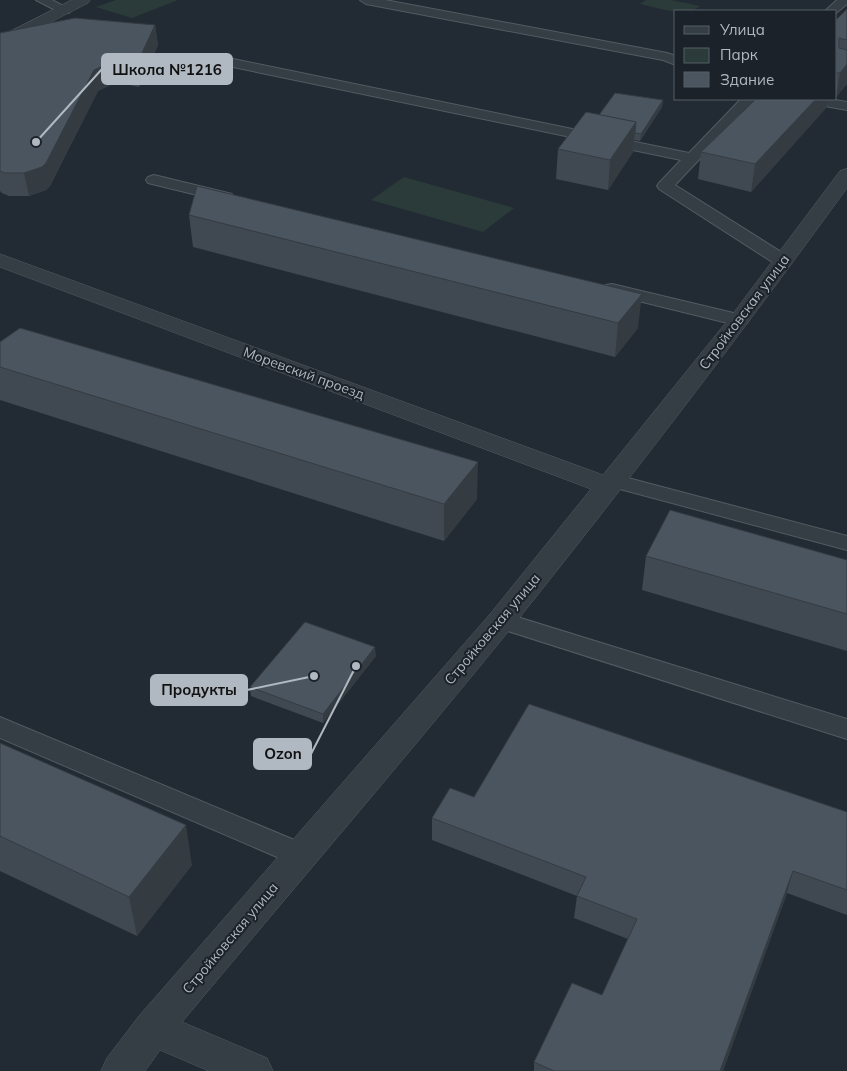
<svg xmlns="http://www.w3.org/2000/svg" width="847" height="1071" viewBox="0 0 847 1071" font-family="Mulish,sans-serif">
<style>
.green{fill:#2a3b3a}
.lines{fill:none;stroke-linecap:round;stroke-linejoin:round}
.lane-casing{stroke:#535b62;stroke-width:2}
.street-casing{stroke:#535b62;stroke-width:1}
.lane{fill:#353d45;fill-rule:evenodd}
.street{fill:#353d45;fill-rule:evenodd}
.wall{fill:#404952}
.shaded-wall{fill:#343c42}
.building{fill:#4b555f;stroke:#343c42}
.labels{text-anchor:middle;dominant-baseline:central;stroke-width:4;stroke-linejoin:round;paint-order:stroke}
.street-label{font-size:14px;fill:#b0b8c1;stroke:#1b2229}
.leader{fill:none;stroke:#b0b8c1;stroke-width:2}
.callout-dot{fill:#b0b8c1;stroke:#1b2229;stroke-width:2}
.callout{fill:#b0b8c1;stroke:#b0b8c1;stroke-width:2}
.callout-label{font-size:15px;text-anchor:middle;font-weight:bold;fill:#111}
</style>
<rect width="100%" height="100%" fill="#222b34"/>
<!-- green -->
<g class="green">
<path d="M116 0H178L132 18 96 7Z"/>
<path d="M646 0H671L700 6C684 18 659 8 640 4Z"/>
<path d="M404 177 514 208 483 232 371 200Z"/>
</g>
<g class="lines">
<!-- lane casing -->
<g class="lane-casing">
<g id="lane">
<path d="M36 0H52L71 10 69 13H61Z"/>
<path d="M360 0H385L667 53 676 56V65L663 60 366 4Z"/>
<path d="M837 0H847V4L836 13V11H825Z"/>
<path d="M209 54 689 153 741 99H756L675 185 789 257 792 261 789 265 783 266 777 265 659 189 657 186 659 183 681 160 204 61 202 58 204 55Z"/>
<path d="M801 99H830L847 102V110L808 103Z"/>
<path d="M154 175 232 194 234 197 232 200 226 202 148 183 146 180 148 177Z"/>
<path d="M612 284 746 316 749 320 746 324 740 326 606 293 603 289 606 285Z"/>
<path d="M613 474 847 536V550L605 485 602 480 605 475Z"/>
<path d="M501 612 847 719V739L492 626 489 620 492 614Z"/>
<path d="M0 717 311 847 315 855 311 863 301 866 291 863 0 738Z"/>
</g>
</g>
<!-- street casing -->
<g class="street-casing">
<g id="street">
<path d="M72 0H90L88 3 0 48V37Z"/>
<path d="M847 169V188C739 337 627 483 512 627 404 760 292 890 182 1022L267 1058 273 1071H209L160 1050 145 1071H101L107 1058 139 1016 491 613 591 489 0 267V254L603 475 732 315 840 171Z"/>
</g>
</g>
<!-- lane -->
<use href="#lane" class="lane"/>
<!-- street -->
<use href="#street" class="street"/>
</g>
<!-- wall -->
<g class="wall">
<path d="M847 9V84L836 97V20Z"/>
<path d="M155 25 158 45 139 87 117 82 98 91 50 186 46 190 29 196H9L2 193 0 191V33Z"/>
<path d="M756 99H828L826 108 751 192 698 179 701 152Z"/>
<path d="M663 100 662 107 640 141 634 140 633 152 608 190 556 179 558 149 599 115Z"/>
<path d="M189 215 638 328 615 357 193 247Z"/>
<path d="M0 342 477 499 444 541 0 400Z"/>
<path d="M646 556 847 560V651L642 590Z"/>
<path d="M376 656 323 723 251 696 250 687Z"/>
<path d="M0 743 192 865 137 936 0 871Z"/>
<path d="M474 797 847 812V915L787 893 723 1071H534V1062L602 995 628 939 574 918 577 896 432 840V818Z"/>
</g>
<!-- shaded-wall -->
<g class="shaded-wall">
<path d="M155 25 158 45 139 87 136 66Z"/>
<path d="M114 61 117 82 98 91 50 186 46 190 29 196 24 173 94 70Z"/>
<path d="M847 64V84L836 97 840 73Z"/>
<path d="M816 99H828L826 108 751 192 755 164Z"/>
<path d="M663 100 662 107 640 141 641 134Z"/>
<path d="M636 122 633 152 608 190 610 160Z"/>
<path d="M642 294 638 328 615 357 618 323Z"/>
<path d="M478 462 477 499 444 541V504Z"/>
<path d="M375 647 376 656 323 723V714Z"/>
<path d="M186 825 192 865 137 936 129 897Z"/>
<path d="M793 871 787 893 723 1071H720Z"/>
</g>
<!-- building -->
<g class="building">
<path d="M847 9V40L839 38V48L847 50V64L840 73H836V20Z"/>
<path d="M75 18 155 25 136 66 114 61 94 70 46 163 42 167 24 173H5L0 171V33Z"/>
<path d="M615 93 663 100 641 134 635 133 636 122 599 115Z"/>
<path d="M756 99H816L755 164 701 152Z"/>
<path d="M586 112 636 122 610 160 558 149Z"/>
<path d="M197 186 642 294 618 323 189 215Z"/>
<path d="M20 328 478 462 444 504 0 367V342Z"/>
<path d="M670 510 847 560V614L646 556Z"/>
<path d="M305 622 375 647 323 714 250 687Z"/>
<path d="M529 704 847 812V890L793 871 720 1071H554L534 1062 572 983 602 995 637 919 577 896 586 877 432 818 450 788 474 797Z"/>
<path d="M0 743 186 825 129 897 0 836Z"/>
</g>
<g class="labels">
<!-- street labels -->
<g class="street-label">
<text transform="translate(744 312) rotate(-53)">Стройковская улица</text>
<text transform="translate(304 373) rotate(20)">Моревский проезд</text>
<text transform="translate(492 629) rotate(-50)">Стройковская улица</text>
<text transform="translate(230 938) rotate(-50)">Стройковская улица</text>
</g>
</g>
<!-- callouts -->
<path class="leader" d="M36 142L102 69M314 676L247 690M356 666L311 754"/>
<g class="callout-dot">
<circle cx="36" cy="142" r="5"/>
<circle cx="314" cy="676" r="5"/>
<circle cx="356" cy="666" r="5"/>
</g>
<g class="callout">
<rect x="102" y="54" width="130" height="30" rx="5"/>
<rect x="151" y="675" width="96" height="30" rx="5"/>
<rect x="254" y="739" width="57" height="30" rx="5"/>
</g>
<g class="callout-label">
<text x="167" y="75">Школа №1216</text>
<text x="199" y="695">Продукты</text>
<text x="283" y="759">Ozon</text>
</g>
<!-- legend -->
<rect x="674" y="10" width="162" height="90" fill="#1b2229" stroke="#575e66"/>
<rect x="684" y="26" width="25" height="8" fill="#353d45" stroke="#575e66"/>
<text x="720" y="35" font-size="15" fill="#b0b8c1">Улица</text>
<rect x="684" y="48" width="25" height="15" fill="#2a3b3a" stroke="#575e66"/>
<text x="720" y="60" font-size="15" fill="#b0b8c1">Парк</text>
<rect x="684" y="72" width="25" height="15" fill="#4b555f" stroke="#575e66"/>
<text x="720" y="85" font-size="15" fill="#b0b8c1">Здание</text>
</svg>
